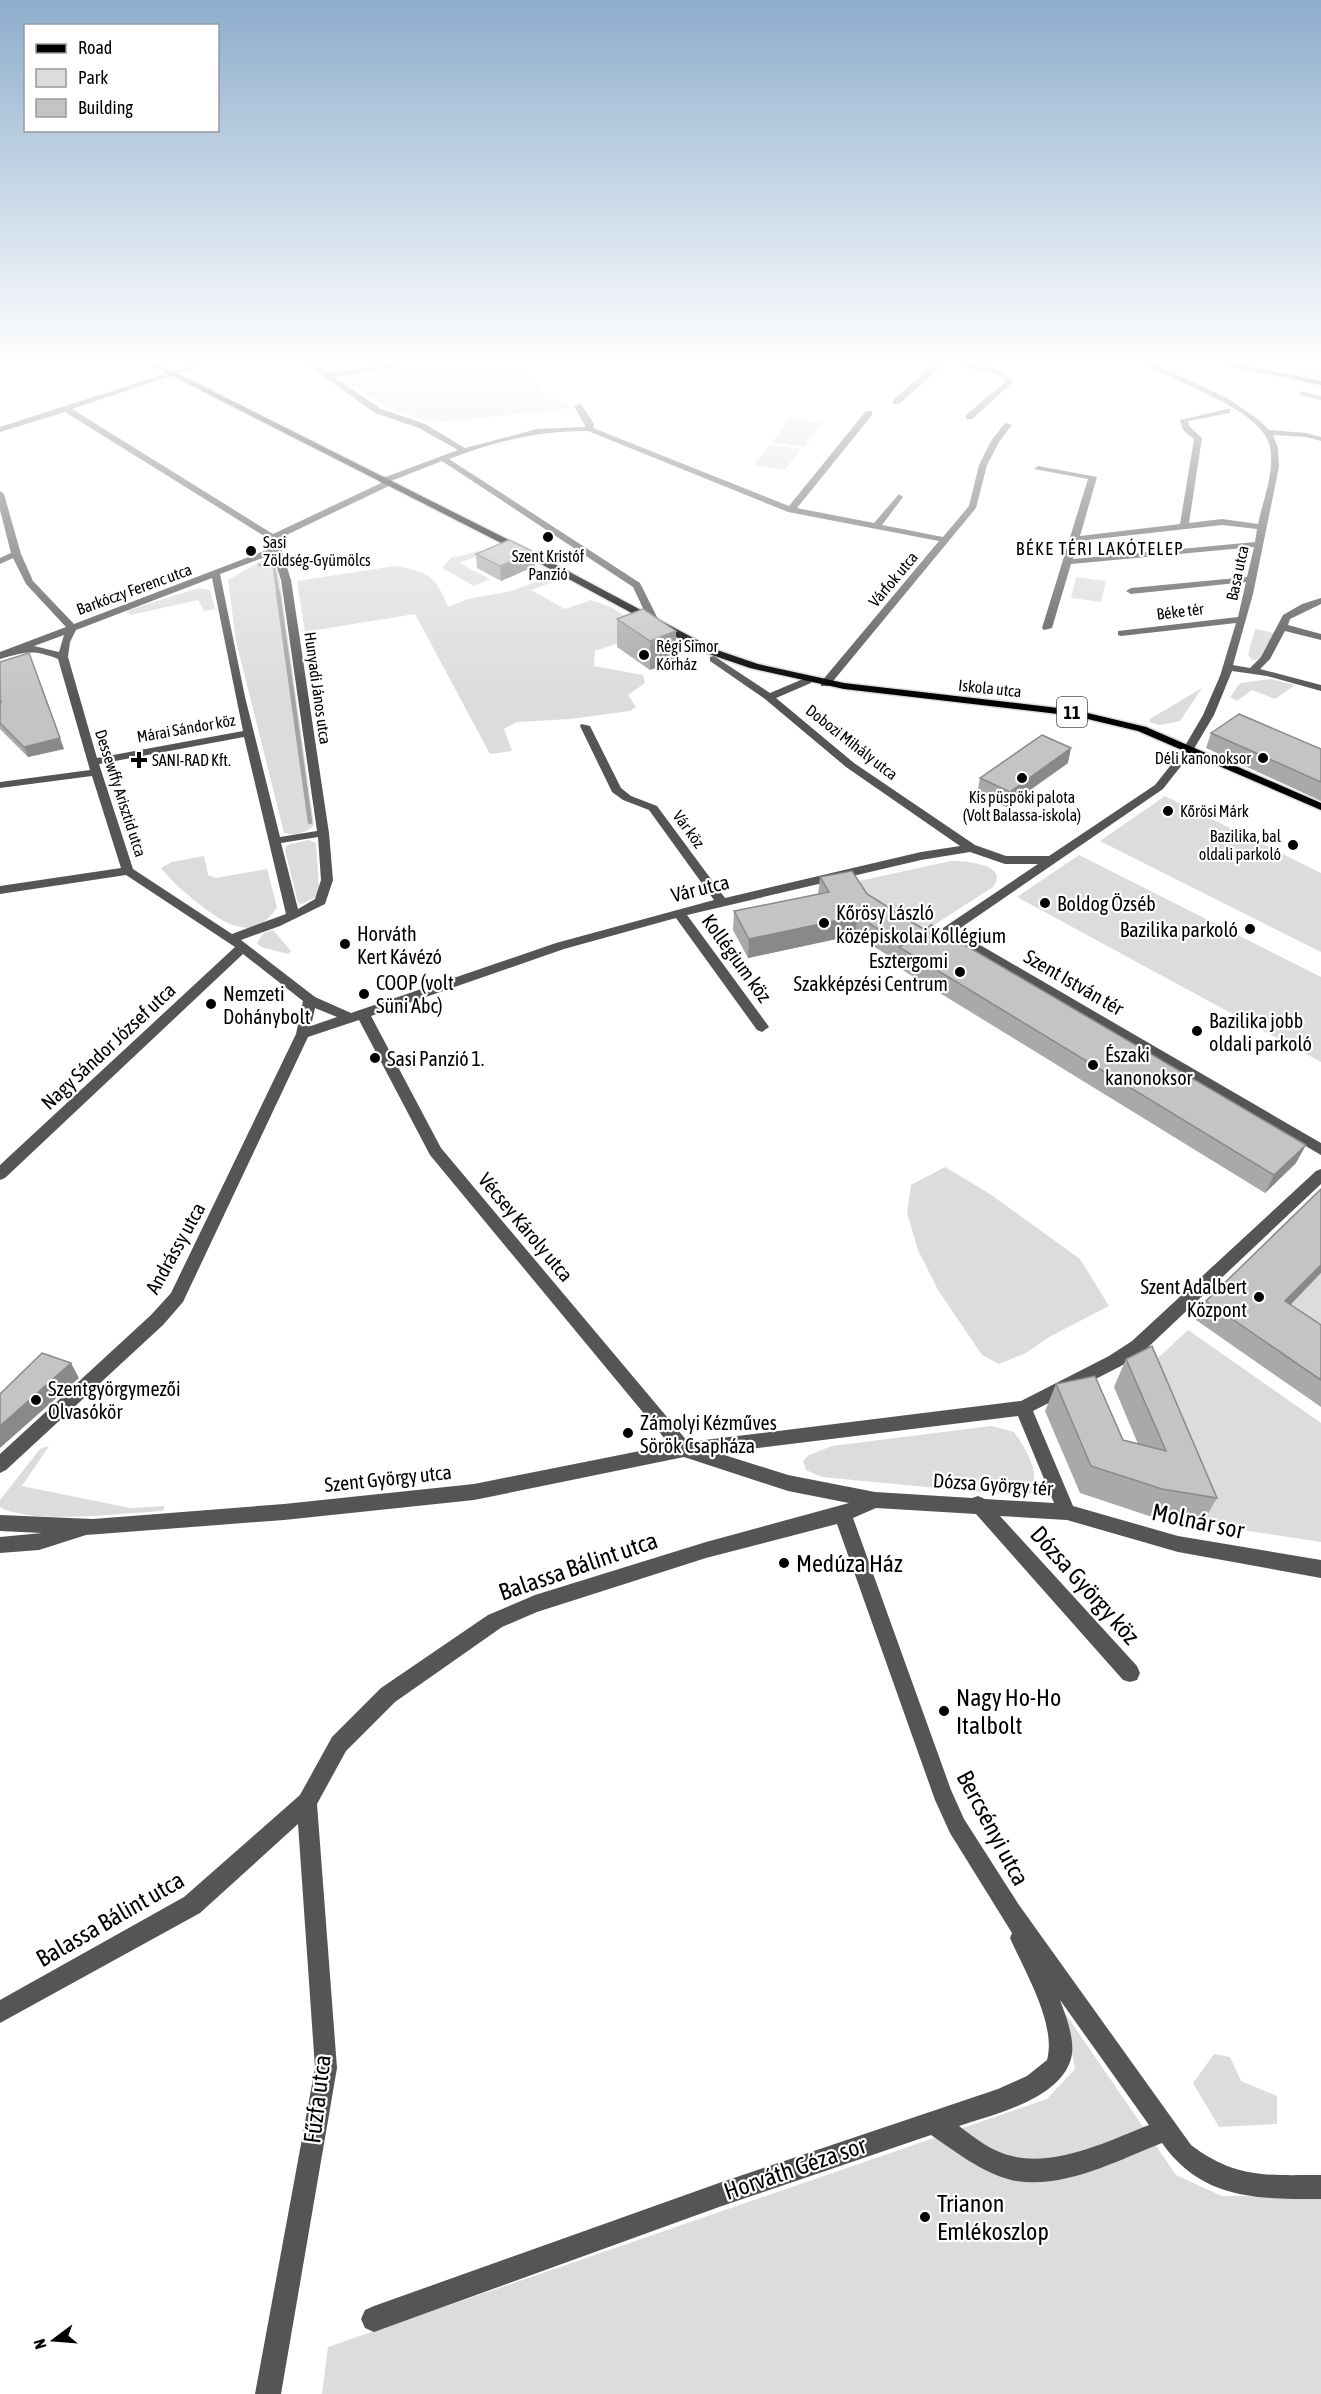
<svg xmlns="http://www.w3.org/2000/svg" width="1321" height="2394" viewBox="0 0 1321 2394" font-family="'Asap Condensed',sans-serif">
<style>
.green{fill:#dcdcdc}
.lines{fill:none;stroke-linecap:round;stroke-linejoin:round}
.stream-far1{stroke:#a3a3a3;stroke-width:3}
.stream{stroke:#a3a3a3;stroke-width:4.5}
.major-casing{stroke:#dbdbdb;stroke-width:3}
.minor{fill:#555;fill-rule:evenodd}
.major{fill:#000;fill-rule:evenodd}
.wall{fill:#a9a9a9}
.shaded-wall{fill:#898989}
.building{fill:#c4c4c4;stroke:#898989;stroke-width:1.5}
.poi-dot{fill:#000;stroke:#fff;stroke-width:2}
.labels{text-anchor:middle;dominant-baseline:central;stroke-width:4.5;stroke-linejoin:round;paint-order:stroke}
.far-poi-label{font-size:16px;fill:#000;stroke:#fff;text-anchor:start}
.far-street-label{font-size:16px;fill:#000;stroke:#fff}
.far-neighbourhood-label{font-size:18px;letter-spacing:1.5px;fill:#000;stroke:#fff}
.shield{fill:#fff;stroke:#4c4c4c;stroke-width:1.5}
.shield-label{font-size:18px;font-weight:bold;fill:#000}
.street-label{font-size:20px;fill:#000;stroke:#fff}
.poi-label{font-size:20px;fill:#000;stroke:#fff;text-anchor:start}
.near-street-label{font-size:24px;fill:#000;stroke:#fff}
.near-poi-label{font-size:24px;fill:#000;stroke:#fff;text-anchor:start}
</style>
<rect width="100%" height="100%" fill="#fff"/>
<!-- green -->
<g class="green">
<path d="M522 361 546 400 557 399 574 408 433 423 388 408 341 377 451 363 468 375 454 363Z"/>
<path d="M1223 361H1321V379Z"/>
<path d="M790 418 822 423 805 447 772 442Z"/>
<path d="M770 445 801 449 785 470 754 465Z"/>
<path d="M496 547 498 549 459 563 490 579 474 586 442 568 451 558Z"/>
<path d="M270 556H275L279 575 314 825C307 833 295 836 284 833L236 641 228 580Z"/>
<path d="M395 566C428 571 436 576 448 607L468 599 512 591 550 576 558 580 531 590 565 609 591 600 611 607 649 633 595 651 594 666 643 675 645 683 628 695 636 707 630 711 570 719 517 722 504 729 512 751 490 754 415 614 305 632 297 581Z"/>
<path d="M1076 577 1106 581 1101 602 1071 598Z"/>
<path d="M198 588 210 590 215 609 204 611 198 600 131 615 126 611Z"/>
<path d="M1255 629 1274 633 1260 659 1252 660 1248 655Z"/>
<path d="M1271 679 1295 685 1275 699 1252 690 1237 701 1230 697 1240 683Z"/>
<path d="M1202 688 1180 721 1160 725 1150 722V719Z"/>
<path d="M1165 796 1321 873V952L1100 841Z"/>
<path d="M308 840 316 843 319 890 318 896 302 904 298 903 285 850 287 845Z"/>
<path d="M1079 855 1321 977V1062L1017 897Z"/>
<path d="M204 856 208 875 215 878 267 869 277 907C254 944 224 924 198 903 184 892 172 882 161 868L172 862Z"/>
<path d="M951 861C965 861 1010 864 993 887L909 941 845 884Z"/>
<path d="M273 930 291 951 288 954 261 947 257 943 264 933Z"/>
<path d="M945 1167 990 1194 1080 1259 1109 1306 1049 1337 1026 1353 999 1364 982 1355 938 1290 918 1250 907 1213 911 1185Z"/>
<path d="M1321 1273V1352L1275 1321Z"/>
<path d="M1188 1330 1321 1423V1542L1202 1524 1140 1375Z"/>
<path d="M991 1426 1014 1432C1026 1449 1041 1473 1031 1493L1021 1496 822 1477 806 1470 803 1461 809 1455 832 1446Z"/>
<path d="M49 1446 22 1486 130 1508 165 1506 163 1511C125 1513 30 1525 0 1507V1500L40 1449Z"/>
<path d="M1056 2000 1176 2175 1222 2196 1321 2197V2394H322L328 2347 1047 2099 1075 2069 1069 2036Z"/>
<path d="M1214 2054 1230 2057 1241 2081 1277 2096V2124L1219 2127 1193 2083Z"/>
</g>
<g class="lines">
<!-- stream-far1 -->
<path class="stream-far1" d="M259 565 274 567 278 594"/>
<!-- stream -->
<path class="stream" d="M278 592 310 822"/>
<!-- major casing -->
<g class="major-casing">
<g id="major">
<path d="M143 361H153L519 545 714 649 758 664 844 683 1075 710 1146 727 1321 803V810L1138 731 1075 716 844 689 750 668 706 653 513 549Z"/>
<path d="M1206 361H1223L1321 381V385Z"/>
</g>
</g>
<!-- minor -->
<g class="minor">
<path d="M205 361H217L72 409 273 534 381 483 380 479 458 450 419 428 375 413 302 361H311L328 373 412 361H434L334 377 381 409 425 424 465 448 537 429 586 427 574 406 581 404 594 424 593 428 789 506 866 411H872V415L797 508 874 523 899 494 903 497 882 525 943 537 969 506 979 465 991 441 1005 423 1012 425 999 442 987 465 976 508 829 686H821V682L939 541 788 512 588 431C539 430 494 442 449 459L640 583 659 621 657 623 649 621 633 587 442 461 391 481V485L278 539 291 580 329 833 333 880 325 904 280 926 241 940 315 997 351 1013 556 943 714 900 649 810 623 800 612 792 580 726 581 724 590 726 621 788 631 796 657 806 725 898 921 852 960 846 846 767 765 699 710 661V657L714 656 770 693 803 679H811V683L776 698 854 763 975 845 1006 856H1049L1155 785 1182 751 1203 715 1220 676 1236 623 1121 636 1118 635V631L1238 617 1246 582 1131 594 1126 591 1131 588 1247 577 1254 547 1071 564 1052 628 1044 630 1042 628 1088 479 1034 469 1038 466 1097 477 1080 536 1180 524 1194 439 1183 430 1180 420 1227 409H1230V413L1188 421 1190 427 1202 438 1189 523 1222 519 1258 524C1263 500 1275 472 1270 447 1263 408 1169 381 1139 361H1149L1229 399 1259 420 1269 430 1306 433 1321 437V441L1306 437 1273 435 1278 448 1279 467 1253 594 1233 665 1250 668 1261 657 1283 615 1302 604 1321 598V604L1290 619 1288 625 1321 634V640L1285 631 1270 659 1260 669 1321 685V691L1267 676 1232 671 1214 715 1192 752 1163 789 956 931 1321 1143V1155L943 934V928L1038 864H1005L970 852 921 860 687 915 767 1024 769 1027 762 1032 757 1030 676 918 564 949 371 1016 441 1148 688 1442 1021 1401 1109 1356 1132 1341 1316 1171 1321 1169V1184L1144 1351 1121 1366 1033 1411 1073 1506 1178 1536 1321 1560V1578L1178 1552 1067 1520 1000 1516 1137 1666 1140 1673 1137 1680 1130 1682 1123 1680 976 1514 876 1508 853 1518 951 1790 964 1819 1019 1905 1191 2145C1236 2179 1267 2175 1321 2175V2199C1258 2199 1202 2200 1162 2143 1116 2161 1061 2191 1011 2180 981 2172 956 2152 931 2135L719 2207 374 2332 365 2328 361 2319 365 2310 374 2306 719 2183 998 2089 1027 2076 1047 2060C1057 2024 1024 1970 1010 1938L1012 1933 950 1833 935 1800 837 1524 706 1558 537 1612 502 1627 395 1702 346 1751 317 1804 337 2068 281 2394H255L315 2068 298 1824 200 1913 0 2023V2000L184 1897 300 1795 332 1737 381 1688 488 1615 535 1595 706 1542 849 1503 788 1491 684 1457 474 1500 284 1520 86 1535 39 1550 0 1553V1537L42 1533 0 1531V1515L93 1519 284 1504 474 1484 670 1445 430 1155 359 1020 308 1037 183 1302 163 1325 6 1470 0 1473V1454L151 1315 171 1293 296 1034 303 1001 243 954 5 1178 0 1180V1165L235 947 126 875 0 894V886L121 868 92 776 0 788V782L90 770 58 659C32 649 26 652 0 659V652L66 627 26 584 13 558 0 564V558L11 553 0 510V491L4 494 21 554 33 581 74 624 272 548 269 539 65 412 0 432V427ZM1222 525 1257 529 1255 542 1073 559 1078 541ZM273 554 281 580 317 831 280 837 245 697 220 574ZM212 578 243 731 97 758 68 657 70 642 76 630ZM64 635 59 652 34 646ZM244 737 286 914 232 934 133 869 99 764ZM318 837 321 880 315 899 298 909 281 843ZM315 1008 337 1017 311 1026ZM1018 1416 1054 1503 985 1499 978 1496 972 1498 875 1492 788 1475 718 1453ZM1060 2000 1149 2125C1106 2142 1048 2171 1002 2153 986 2147 972 2136 959 2126 995 2114 1065 2098 1072 2054 1074 2037 1066 2016 1060 2000Z"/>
<path d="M938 361C956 361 1005 364 1013 382L972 419H966V415L1005 382 1004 378 990 372 944 364 899 404H893V400Z"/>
<path d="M1300 391 1321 396V400L1300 395Z"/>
</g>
<!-- major -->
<use href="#major" class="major"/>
</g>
<!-- wall -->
<g class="wall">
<path d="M476 554 535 566 501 581 477 568Z"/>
<path d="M617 619 676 631V660L650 670 617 647Z"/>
<path d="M0 662 64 749 28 757 0 729Z"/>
<path d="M1211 733 1321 749V801L1206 748Z"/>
<path d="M1068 763 1006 807 977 793 980 778Z"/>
<path d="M820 877 867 894 1296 1163 1265 1193 896 966 897 961 855 935 748 958 733 930 734 911 818 894Z"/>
<path d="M1206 1301 1290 1304 1321 1325V1407L1196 1320Z"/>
<path d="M1126 1359 1217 1498 1202 1524 1149 1516 1080 1493 1045 1411 1056 1384 1123 1440 1138 1444 1114 1387Z"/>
</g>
<!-- shaded-wall -->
<g class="shaded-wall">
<path d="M534 552 535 566 501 581 500 566Z"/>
<path d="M676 631V660L650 670V641Z"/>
<path d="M60 738 64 749 28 757 24 747Z"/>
<path d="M1071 748 1068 763 1006 807 1010 792Z"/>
<path d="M858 916 855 935 748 958 749 939Z"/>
<path d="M1306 1145 1296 1163 1265 1193 1274 1175Z"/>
<path d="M1321 1265V1273L1275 1321 1285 1301Z"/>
<path d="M71 1363 79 1378 0 1448V1426Z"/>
</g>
<!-- building -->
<g class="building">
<path d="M509 540 534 552 500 566 476 554Z"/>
<path d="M643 609 676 631 650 641 617 619Z"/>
<path d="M29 653 60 738 24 747 0 723V705L1 701H0V662Z"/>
<path d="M1239 714 1321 749V782L1211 733Z"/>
<path d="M1042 735 1071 748 1010 792 980 778Z"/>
<path d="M852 871 867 894 912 922 925 930 931 925 1306 1145 1274 1175 899 947 903 945 858 916 749 939 734 911 829 892 820 877Z"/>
<path d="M1321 1189V1265L1285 1301 1321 1325V1380L1206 1301Z"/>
<path d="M1152 1346 1217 1498 1162 1489 1091 1466 1056 1384 1095 1376 1123 1440 1166 1451 1126 1359Z"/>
<path d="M42 1353 71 1363 0 1426V1394Z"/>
</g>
<!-- sky -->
<linearGradient id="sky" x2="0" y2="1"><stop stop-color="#8cadcc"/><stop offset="0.52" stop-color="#fff"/><stop offset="1" stop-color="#fff" stop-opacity="0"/></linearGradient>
<rect width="1321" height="697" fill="url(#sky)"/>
<!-- markers -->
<g class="poi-dot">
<circle cx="548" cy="537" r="6"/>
<circle cx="251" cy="551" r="6"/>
<circle cx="644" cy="655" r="6"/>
<circle cx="1263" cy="758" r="6"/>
<path d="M136 751h6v6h6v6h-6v6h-6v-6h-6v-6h6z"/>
<circle cx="1022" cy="778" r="6"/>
<circle cx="1168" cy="811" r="6"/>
<circle cx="1293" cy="845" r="6"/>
<circle cx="1045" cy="903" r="6"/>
<circle cx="824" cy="923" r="6"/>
<circle cx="1250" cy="929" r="6"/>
<circle cx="345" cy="944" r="6"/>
<circle cx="960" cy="972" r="6"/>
<circle cx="364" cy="994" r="6"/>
<circle cx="211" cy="1004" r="6"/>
<circle cx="1197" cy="1031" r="6"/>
<circle cx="375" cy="1058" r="6"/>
<circle cx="1093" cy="1065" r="6"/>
<circle cx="1259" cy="1297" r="6"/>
<circle cx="36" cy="1400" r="6"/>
<circle cx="628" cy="1433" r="6"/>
<circle cx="784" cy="1563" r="6"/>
<circle cx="944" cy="1711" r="6"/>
<circle cx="925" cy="2217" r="6"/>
</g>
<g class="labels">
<!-- far-poi labels -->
<g class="far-poi-label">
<text x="263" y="542">Sasi<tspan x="263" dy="18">Zöldség-Gyümölcs</tspan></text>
<text x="548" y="556" text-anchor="middle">Szent Kristóf<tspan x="548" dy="18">Panzió</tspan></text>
<text x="656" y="646">Régi Simor<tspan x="656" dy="18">Kórház</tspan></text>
<text x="1251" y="758" text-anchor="end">Déli kanonoksor</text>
<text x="152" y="760">SANI-RAD Kft.</text>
<text x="1022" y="797" text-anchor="middle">Kis püspöki palota<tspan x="1022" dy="18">(Volt Balassa-iskola)</tspan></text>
<text x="1180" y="811">Kőrösi Márk</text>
<text x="1281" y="836" text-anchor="end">Bazilika, bal<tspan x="1281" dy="18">oldali parkoló</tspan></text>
</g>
<!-- far-street labels -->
<g class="far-street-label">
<text transform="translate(1237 573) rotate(-78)">Basa utca</text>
<text transform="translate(893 579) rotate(-50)">Várfok utca</text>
<text transform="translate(134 589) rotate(-20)">Barkóczy Ferenc utca</text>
<text transform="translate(1180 611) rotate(-7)">Béke tér</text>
<text transform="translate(318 688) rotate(82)">Hunyadi János utca</text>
<text transform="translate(990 688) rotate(6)">Iskola utca</text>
<text transform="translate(186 728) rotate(-10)">Márai Sándor köz</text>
<text transform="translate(852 742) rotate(38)">Dobozi Mihály utca</text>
<text transform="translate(121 793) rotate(72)">Dessewffy Arisztid utca</text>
<text transform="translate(689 829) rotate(54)">Vár köz</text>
</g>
<!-- far-neighbourhood labels -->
<g class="far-neighbourhood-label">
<text x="1100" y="548">BÉKE TÉRI LAKÓTELEP</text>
</g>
<!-- shield labels -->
<rect class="shield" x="1057" y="697" width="30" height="30" rx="4.5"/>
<g class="shield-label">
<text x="1072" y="712">11</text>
</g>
<!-- street labels -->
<g class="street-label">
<text transform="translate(700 888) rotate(-14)">Vár utca</text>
<text transform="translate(737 958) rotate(54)">Kollégium köz</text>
<text transform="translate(1074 982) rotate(30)">Szent István tér</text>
<text transform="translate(108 1046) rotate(-43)">Nagy Sándor József utca</text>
<text transform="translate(526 1227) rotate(50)">Vécsey Károly utca</text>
<text transform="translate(175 1248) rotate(-61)">Andrássy utca</text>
<text transform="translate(388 1478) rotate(-6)">Szent György utca</text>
<text transform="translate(993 1484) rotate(4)">Dózsa György tér</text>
</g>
<!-- poi labels -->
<g class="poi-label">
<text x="1057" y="903">Boldog Özséb</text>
<text x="836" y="912">Kőrösy László<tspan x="836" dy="23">középiskolai Kollégium</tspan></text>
<text x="1238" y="929" text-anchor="end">Bazilika parkoló</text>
<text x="357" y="933">Horváth<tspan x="357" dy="23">Kert Kávézó</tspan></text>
<text x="948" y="960" text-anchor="end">Esztergomi<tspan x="948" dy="23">Szakképzési Centrum</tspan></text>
<text x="376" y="982">COOP (volt<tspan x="376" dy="23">Süni Abc)</tspan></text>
<text x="223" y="993">Nemzeti<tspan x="223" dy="23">Dohánybolt</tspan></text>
<text x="1209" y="1020">Bazilika jobb<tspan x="1209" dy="23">oldali parkoló</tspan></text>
<text x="1105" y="1054">Északi<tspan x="1105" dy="23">kanonoksor</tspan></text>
<text x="387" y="1058">Sasi Panzió 1.</text>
<text x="1247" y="1286" text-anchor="end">Szent Adalbert<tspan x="1247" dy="23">Központ</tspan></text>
<text x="48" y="1388">Szentgyörgymezői<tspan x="48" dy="23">Olvasókör</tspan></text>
<text x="640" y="1422">Zámolyi Kézműves<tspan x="640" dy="23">Sörök Csapháza</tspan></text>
</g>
<!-- near-street labels -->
<g class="near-street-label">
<text transform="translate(1198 1521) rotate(12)">Molnár sor</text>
<text transform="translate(578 1566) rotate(-19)">Balassa Bálint utca</text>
<text transform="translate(1085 1585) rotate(48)">Dózsa György köz</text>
<text transform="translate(993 1828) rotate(62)">Bercsényi utca</text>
<text transform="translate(110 1919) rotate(-30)">Balassa Bálint utca</text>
<text transform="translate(317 2099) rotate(-83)">Fűzfa utca</text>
<text transform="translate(795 2168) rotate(-19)">Horváth Géza sor</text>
</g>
<!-- near-poi labels -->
<g class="near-poi-label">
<text x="796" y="1563">Medúza Ház</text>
<text x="956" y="1697">Nagy Ho-Ho<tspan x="956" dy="28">Italbolt</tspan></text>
<text x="937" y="2203">Trianon<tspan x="937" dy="28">Emlékoszlop</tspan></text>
</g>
</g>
<!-- legend -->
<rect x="24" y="24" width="195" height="108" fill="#ffffff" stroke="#999999" stroke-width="1.5"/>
<rect x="36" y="44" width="30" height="9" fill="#000000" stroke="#999999" stroke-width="1.5"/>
<text x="78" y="54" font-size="18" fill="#000000">Road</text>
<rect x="36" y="69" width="30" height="18" fill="#dcdcdc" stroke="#999999" stroke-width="1.5"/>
<text x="78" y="84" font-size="18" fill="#000000">Park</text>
<rect x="36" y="99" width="30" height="18" fill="#c4c4c4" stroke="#999999" stroke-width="1.5"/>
<text x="78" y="114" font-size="18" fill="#000000">Building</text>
<!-- north arrow -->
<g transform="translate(54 2340) rotate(254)" stroke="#ffffff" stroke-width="4.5" paint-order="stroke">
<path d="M0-4.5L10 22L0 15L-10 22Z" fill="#000000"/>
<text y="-9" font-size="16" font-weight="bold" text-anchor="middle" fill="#000000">N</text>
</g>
</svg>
